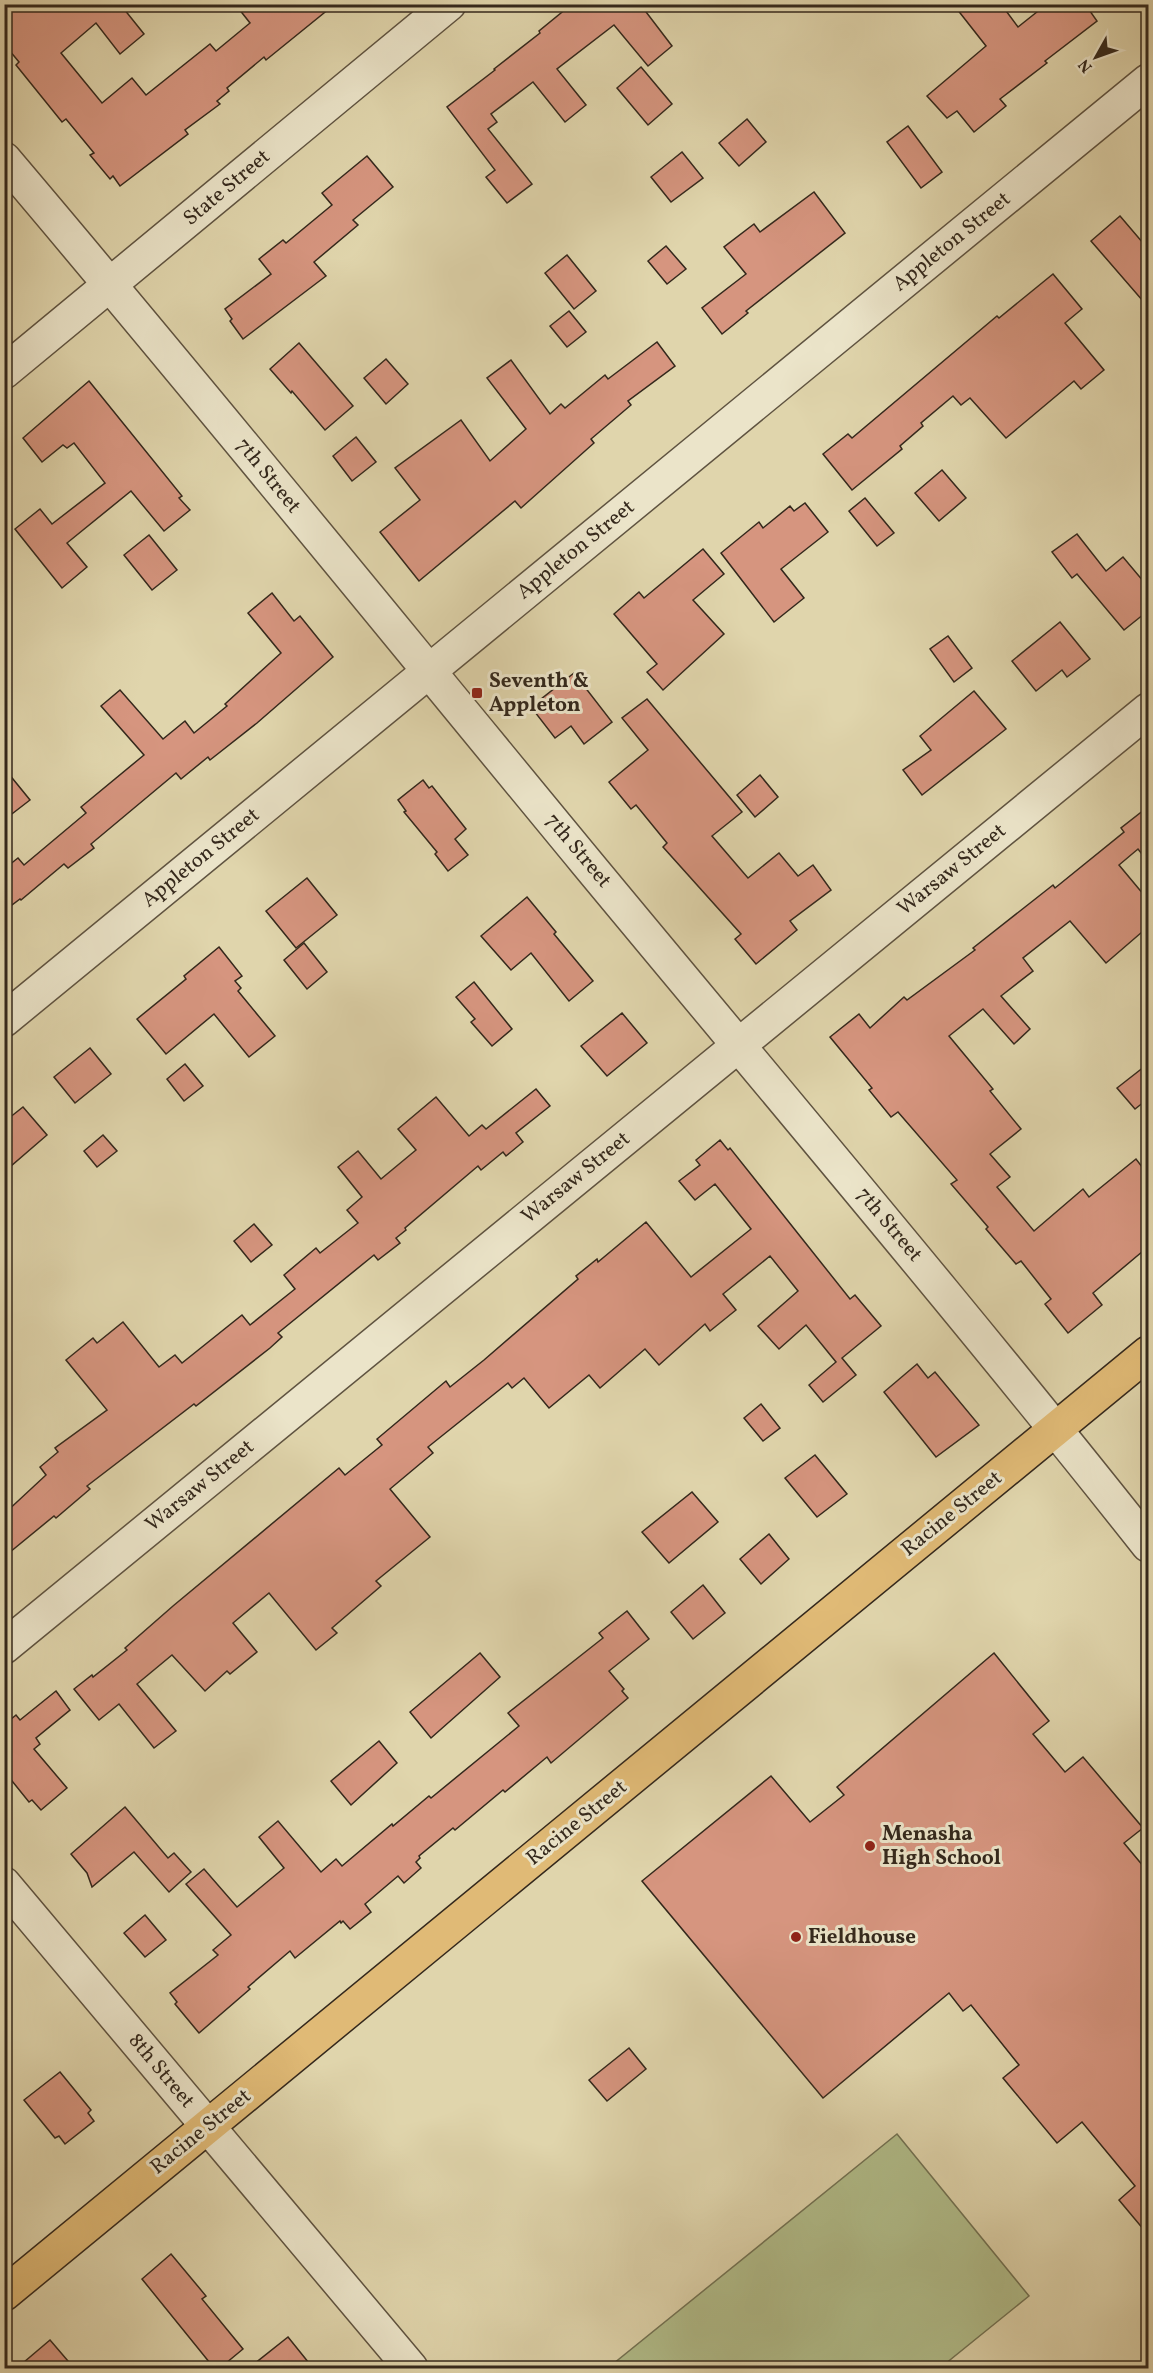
<svg xmlns="http://www.w3.org/2000/svg" width="1153" height="2373" viewBox="0 0 1153 2373" font-family="Vollkorn,serif">
<style>
.green{fill:#b1bd8a;stroke:#727253;stroke-width:1.5}
.building{fill:#d6957f;stroke:#34281c;stroke-width:1.5}
.lines{fill:none;stroke-linecap:round;stroke-linejoin:round}
.minor-casing{stroke:#5f5340;stroke-width:36}
.major-casing{stroke:#34281c;stroke-width:36}
.minor{stroke:#ebe4c9;stroke-width:33}
.major{stroke:#e0ba76;stroke-width:33}
.poi-dot{fill:#8f2418;stroke:#ebe4c9;stroke-width:2}
.labels{text-anchor:middle;dominant-baseline:central;stroke-width:6;stroke-linejoin:round;paint-order:stroke}
.street-label{font-size:21px;fill:#34281c;stroke:#ebe4c9}
.poi-label{font-size:21px;font-weight:bold;fill:#34281c;stroke:#ebe4c9;text-anchor:start}
</style>
<rect width="100%" height="100%" fill="#e0d5ac"/>
<filter id="stains"><feTurbulence type="fractalNoise" baseFrequency=".00333" numOctaves="4"/><feColorMatrix values="0 0 0 0 .2 0 0 0 0 .09 0 0 0 0 .02 0 0 0 .5 -.17"/></filter>
<radialGradient id="worn" r=".72"><stop offset=".6" stop-color="#630" stop-opacity="0"/><stop offset="1" stop-color="#630" stop-opacity=".3"/></radialGradient>
<!-- green -->
<path class="green" d="M897 2134 1029 2296 940 2368H608Z"/>
<!-- building -->
<g class="building">
<path d="M4 4H120L144 34 120 54 96 23 61 53 102 103 132 78 146 95 210 44 216 51 250 23 235 4H335L266 60 264 57 227 88 229 91 217 101 220 104 185 130 188 134 120 186 113 176 110 179 90 155 94 153 66 119 62 122 16 65 19 62 4 44Z"/>
<path d="M572 4H640L672 46 648 66 614 25 557 69 586 105 565 122 533 82 491 114 497 122 488 129 532 184 507 203 486 177 495 170 447 107 495 70 494 69 540 33 539 31Z"/>
<path d="M953 4H1001L1018 27 1047 4H1085L1097 21 1045 61 1047 63 1000 99 1006 106 974 132 957 111 947 118 927 96 986 46Z"/>
<path d="M641 67 672 104 648 125 617 88Z"/>
<path d="M747 119 766 142 739 166 719 143Z"/>
<path d="M908 126 942 172 921 188 887 142Z"/>
<path d="M682 152 703 178 671 202 651 177Z"/>
<path d="M367 156 393 187 353 220 358 225 314 262 326 276 243 339 230 321 232 319 225 309 271 274 259 259 283 240 286 243 332 205 322 193Z"/>
<path d="M814 192 845 233 746 311 748 313 722 334 702 308 746 274 724 247 754 224 760 232Z"/>
<path d="M1120 216 1149 250V308L1091 241Z"/>
<path d="M666 246 686 269 667 284 648 261Z"/>
<path d="M567 255 596 291 574 309 545 273Z"/>
<path d="M1053 274 1082 309 1065 323 1104 370 1081 389 1074 381 1006 438 970 398 961 405 953 396 921 423 923 426 900 446 902 449 852 490 823 454 848 434 852 438 997 316 999 318Z"/>
<path d="M569 311 586 332 567 347 550 326Z"/>
<path d="M657 342 675 366 628 401 631 405 591 439 594 443 521 508 515 501 419 581 380 532 420 500 395 468 461 420 490 461 526 429 487 378 511 360 550 414 561 404 565 408 605 375 608 379Z"/>
<path d="M299 343 353 406 325 430 292 391 291 393 270 369Z"/>
<path d="M386 359 408 384 386 404 364 378Z"/>
<path d="M89 381 182 496 179 498 190 510 164 531 131 491 67 543 87 567 62 588 15 529 40 509 52 524 105 483 74 443 67 448 63 445 42 462 23 438Z"/>
<path d="M356 437 376 462 352 481 333 456Z"/>
<path d="M942 470 966 498 939 521 915 493Z"/>
<path d="M865 498 894 533 877 546 849 511Z"/>
<path d="M805 503 828 532 781 569 804 598 774 622 721 553 759 522 763 528 790 506 794 511Z"/>
<path d="M1077 534 1106 571 1123 557 1149 588V610L1124 630 1077 574 1072 578 1052 552Z"/>
<path d="M149 535 177 570 152 590 124 555Z"/>
<path d="M703 549 724 574 693 600 724 634 663 690 647 672 657 664 614 614 639 592 644 598Z"/>
<path d="M272 593 294 621 300 616 333 657 257 723 210 760 208 757 181 779 176 773 91 844 94 848 68 868 64 864 21 900 20 899 4 911V869L18 858 24 865 86 813 81 807 144 755 101 706 120 690 163 739 185 721 194 733 227 706 225 704 281 653 248 613Z"/>
<path d="M1060 622 1090 659 1067 677 1062 670 1036 691 1012 661Z"/>
<path d="M948 636 972 668 954 682 930 649Z"/>
<path d="M574 673 612 722 584 744 571 726 555 738 531 707Z"/>
<path d="M974 691 1006 729 922 795 903 770 931 750 920 736Z"/>
<path d="M647 699 742 812 712 836 748 878 779 853 798 876 813 865 831 890 790 921 797 930 756 964 735 939 741 934 663 847 667 843 636 805 631 809 609 782 648 750 622 718Z"/>
<path d="M4 768 30 800 4 820Z"/>
<path d="M760 775 778 797 755 817 737 795Z"/>
<path d="M423 780 429 788 432 786 466 829 455 839 468 855 448 871 435 854 437 852 404 812 406 811 398 800Z"/>
<path d="M1149 806V863L1138 849 1119 865 1149 901V926L1106 963 1070 921 1023 958 1033 971 1001 996 1030 1029 1014 1044 983 1009 949 1036 993 1089 990 1091 1021 1129 990 1154 1010 1177 997 1187 1034 1231 1083 1189 1089 1197 1136 1159 1149 1176V1246L1093 1293 1102 1305 1068 1333 1045 1304 1051 1299 1021 1261 1016 1264 986 1229 988 1227 951 1184 957 1180 898 1112 891 1117 869 1090 872 1088 830 1037 859 1014 870 1028 904 997 907 1000 975 950 973 948 1053 885 1055 888 1124 832 1121 828Z"/>
<path d="M307 878 337 915 296 948 266 911Z"/>
<path d="M527 897 556 932 554 934 593 981 569 1001 531 953 511 970 481 936Z"/>
<path d="M304 943 327 972 307 989 284 960Z"/>
<path d="M219 947 242 976 235 981 241 988 238 991 275 1036 249 1057 214 1014 166 1054 137 1019 186 979 184 976Z"/>
<path d="M474 982 512 1029 492 1046 471 1022 475 1019 456 997Z"/>
<path d="M622 1013 647 1043 607 1076 581 1046Z"/>
<path d="M90 1048 111 1074 75 1103 54 1077Z"/>
<path d="M1149 1063V1098L1135 1109 1117 1088Z"/>
<path d="M185 1064 203 1086 184 1101 167 1079Z"/>
<path d="M536 1089 550 1106 516 1133 523 1142 506 1156 503 1152 481 1170 478 1166 405 1228 406 1230 396 1238 400 1243 378 1260 374 1255 278 1333 282 1337 270 1348 196 1406 194 1404 87 1486 90 1489 56 1518 54 1516 4 1557V1514L46 1475 40 1467 58 1452 55 1448 107 1410 66 1360 93 1338 97 1343 123 1322 159 1367 175 1355 182 1363 242 1315 250 1325 295 1289 284 1275 316 1248 320 1253 358 1223 347 1210 362 1197 338 1167 358 1151 381 1179 416 1150 398 1129 436 1097 469 1136 482 1125 486 1129Z"/>
<path d="M23 1107 47 1135 4 1172V1122Z"/>
<path d="M103 1135 117 1151 97 1167 84 1151Z"/>
<path d="M720 1140 728 1150 730 1148 850 1299 855 1295 881 1326 842 1358 856 1375 823 1402 809 1385 836 1362 806 1325 779 1349 758 1326 798 1291 770 1256 723 1294 736 1310 710 1331 705 1324 659 1365 645 1349 600 1388 589 1375 549 1408 524 1378 512 1388 508 1383 428 1447 433 1453 390 1489 430 1537 376 1581 381 1586 332 1628 337 1633 316 1650 269 1593 233 1623 257 1652 230 1674 227 1671 205 1691 172 1655 137 1684 176 1731 154 1748 119 1704 99 1720 74 1689 92 1675 93 1677 127 1650 125 1648 173 1606 339 1468 345 1475 382 1445 377 1439 446 1381 450 1387 484 1360 578 1279 576 1276 597 1259 598 1262 646 1222 691 1277 751 1229 715 1184 695 1200 679 1181 700 1165 696 1160Z"/>
<path d="M254 1224 272 1245 251 1262 234 1241Z"/>
<path d="M917 1364 928 1378 935 1372 979 1425 936 1457 884 1392Z"/>
<path d="M761 1404 780 1428 763 1441 744 1418Z"/>
<path d="M815 1455 847 1494 817 1517 785 1478Z"/>
<path d="M692 1492 718 1522 669 1563 642 1532Z"/>
<path d="M769 1534 789 1559 761 1584 740 1559Z"/>
<path d="M703 1585 725 1613 693 1639 671 1612Z"/>
<path d="M627 1611 649 1639 609 1671 624 1689 622 1691 628 1698 551 1763 547 1757 505 1792 503 1790 455 1830 453 1828 419 1856 420 1858 416 1862 421 1868 404 1883 398 1876 365 1904 371 1912 350 1929 343 1921 341 1923 340 1921 295 1958 290 1951 248 1987 250 1989 199 2033 175 2004 177 2002 170 1993 218 1955 213 1950 231 1935 186 1884 204 1869 237 1907 284 1868 259 1837 278 1821 321 1872 336 1859 342 1866 392 1824 393 1826 429 1796 431 1798 519 1726 508 1713 603 1638 599 1633Z"/>
<path d="M480 1653 500 1677 431 1738 410 1712Z"/>
<path d="M994 1653 1049 1721 1033 1734 1065 1772 1083 1757 1143 1828 1124 1843 1149 1873V2236L1119 2200 1135 2186 1082 2122 1057 2143 1003 2078 1019 2065 971 2005 963 2011 949 1993 823 2098 642 1881 771 1776 810 1822 844 1795 837 1787Z"/>
<path d="M56 1691 70 1710 36 1738 40 1744 34 1749 67 1788 41 1810 32 1800 29 1802 4 1771V1725L16 1715 20 1720Z"/>
<path d="M379 1741 397 1763 351 1805 331 1781Z"/>
<path d="M125 1807 168 1858 174 1853 191 1872 169 1892 134 1852 92 1887 87 1873 71 1854Z"/>
<path d="M145 1915 166 1940 145 1957 124 1933Z"/>
<path d="M629 2048 646 2069 607 2101 589 2080Z"/>
<path d="M60 2072 91 2110 88 2113 94 2121 65 2144 59 2136 55 2138 24 2100Z"/>
<path d="M171 2254 206 2296 202 2299 243 2349 220 2368H214L142 2279Z"/>
<path d="M288 2337 313 2368H249Z"/>
<path d="M50 2340 74 2368H17Z"/>
</g>
<g class="lines">
<!-- minor casing -->
<g class="minor-casing">
<g id="minor">
<path d="M4 159C201 391 392 627 586 862 774 1089 965 1314 1148 1545"/>
<path d="M4 372 449 4"/>
<path d="M4 1020 1148 81"/>
<path d="M4 1647 1148 710"/>
<path d="M4 1884 411 2368"/>
</g>
</g>
<!-- major casing -->
<g class="major-casing">
<path id="major" d="M4 2294 1148 1353"/>
</g>
<!-- minor -->
<use href="#minor" class="minor"/>
<!-- major -->
<use href="#major" class="major"/>
</g>
<!-- markers -->
<g class="poi-dot">
<rect x="471" y="687" width="12" height="12" rx="3"/>
<circle cx="870" cy="1846" r="6"/>
<circle cx="796" cy="1937" r="6"/>
</g>
<g class="labels">
<!-- street labels -->
<g class="street-label">
<text transform="translate(227 188) rotate(-40)">State Street</text>
<text transform="translate(952 242) rotate(-39)">Appleton Street</text>
<text transform="translate(268 476) rotate(51)">7th Street</text>
<text transform="translate(576 550) rotate(-39)">Appleton Street</text>
<text transform="translate(578 851) rotate(50)">7th Street</text>
<text transform="translate(201 858) rotate(-39)">Appleton Street</text>
<text transform="translate(952 870) rotate(-39)">Warsaw Street</text>
<text transform="translate(576 1178) rotate(-39)">Warsaw Street</text>
<text transform="translate(889 1225) rotate(50)">7th Street</text>
<text transform="translate(200 1486) rotate(-39)">Warsaw Street</text>
<text transform="translate(952 1514) rotate(-39)">Racine Street</text>
<text transform="translate(577 1823) rotate(-39)">Racine Street</text>
<text transform="translate(161 2071) rotate(50)">8th Street</text>
<text transform="translate(201 2132) rotate(-39)">Racine Street</text>
</g>
<!-- poi labels -->
<g class="poi-label">
<text x="489" y="681">Seventh &amp;<tspan x="489" dy="24">Appleton</tspan></text>
<text x="882" y="1834">Menasha<tspan x="882" dy="24">High School</tspan></text>
<text x="808" y="1937">Fieldhouse</text>
</g>
</g>
<!-- margin -->
<rect width="1153" height="2373" fill="none" stroke="#e0d5ac" stroke-width="24"/>
<rect x="6" y="6" width="1141" height="2361" fill="none" stroke="#34281c" stroke-width="3"/>
<rect x="12" y="12" width="1129" height="2349" fill="none" stroke="#34281c" stroke-width="1.5"/>
<!-- north arrow -->
<g transform="translate(1096 57) rotate(230)" stroke="#ebe4c9" stroke-width="4.5" paint-order="stroke">
<path d="M0-4.5L10 22L0 15L-10 22Z" fill="#34281c"/>
<text y="-9" font-size="16" font-weight="bold" text-anchor="middle" fill="#34281c">N</text>
</g>
<rect width="100%" height="100%" filter="url(#stains)"/>
<rect width="100%" height="100%" fill="url(#worn)"/>
</svg>
